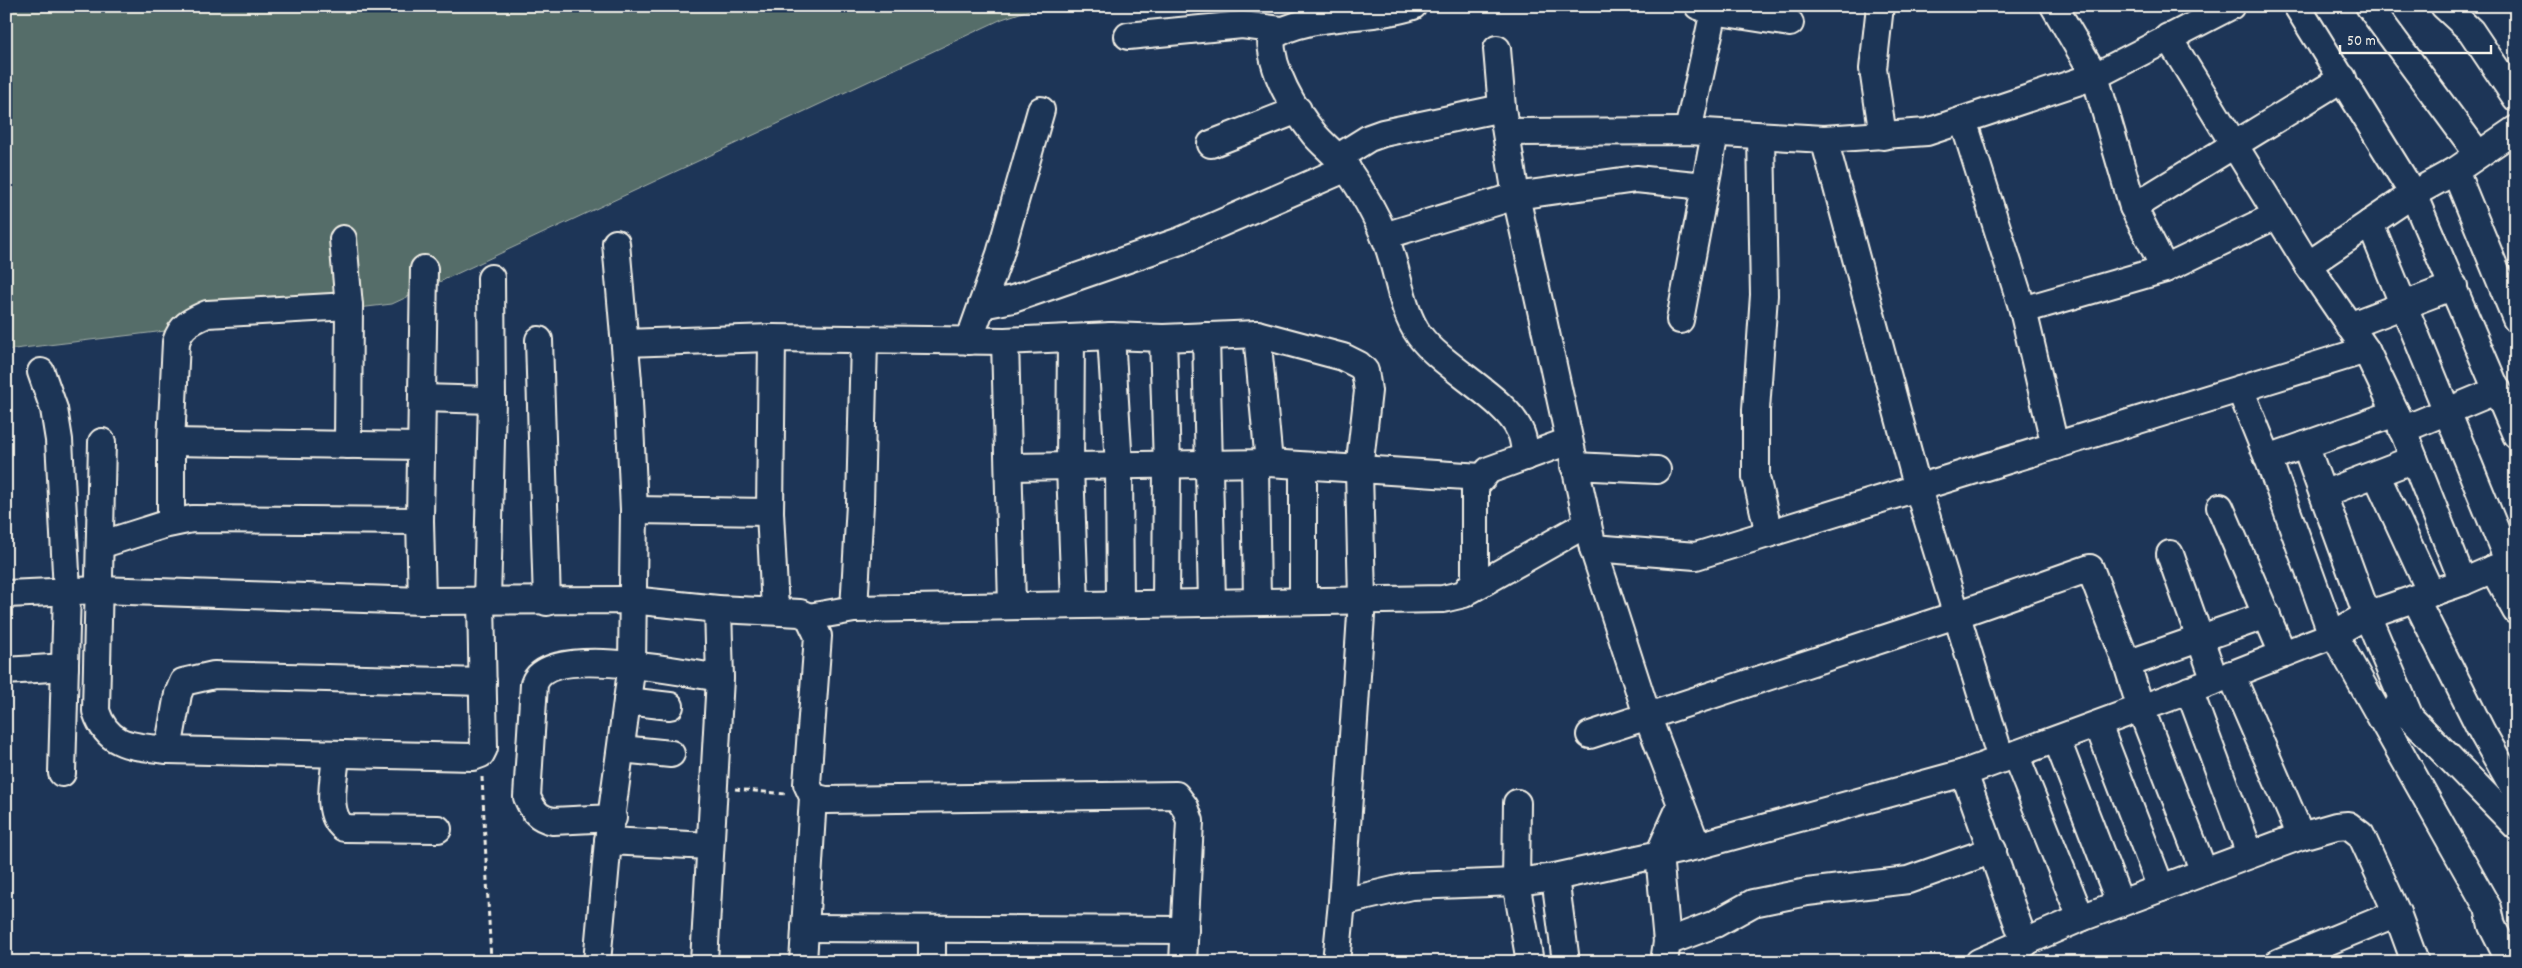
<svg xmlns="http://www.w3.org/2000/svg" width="2522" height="968" viewBox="0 0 2522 968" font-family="Dekko,sans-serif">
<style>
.green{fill:#556d69;stroke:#a4afa8}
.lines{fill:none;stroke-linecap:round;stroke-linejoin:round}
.minor-casing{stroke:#f4f1e8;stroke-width:30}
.path{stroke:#f4f1e8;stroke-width:3;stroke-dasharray:5 4;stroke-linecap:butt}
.minor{stroke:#1d3557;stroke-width:26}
</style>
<rect width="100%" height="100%" fill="#1d3557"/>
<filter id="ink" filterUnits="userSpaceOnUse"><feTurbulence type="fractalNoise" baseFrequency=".02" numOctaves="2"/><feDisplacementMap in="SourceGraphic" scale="10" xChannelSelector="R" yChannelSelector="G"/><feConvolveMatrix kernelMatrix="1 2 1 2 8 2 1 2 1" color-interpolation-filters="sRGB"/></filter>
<g filter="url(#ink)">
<!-- green -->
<path class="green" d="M6 6H1041L1002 19 392 304 6 350Z"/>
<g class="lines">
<!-- minor casing -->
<g class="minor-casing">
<g id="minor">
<path d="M1413 6C1373 20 1301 13 1271 38 1271 71 1293 108 1314 134 1324 146 1338 156 1347 169 1361 189 1375 213 1384 235 1398 266 1400 309 1419 335 1443 368 1507 399 1520 431 1524 438 1524 448 1526 457"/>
<path d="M1698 6 1713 11 1790 23"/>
<path d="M1880 6 1873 69 1883 136"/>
<path d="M2054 6 2095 76 2133 207 2165 269"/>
<path d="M2297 6 2413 194 2516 435"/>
<path d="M2369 6 2478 154"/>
<path d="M2444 6 2471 31 2516 98"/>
<path d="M1128 36 1242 25 1281 30"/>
<path d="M2168 37 2308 265 2366 350 2396 413 2463 582"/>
<path d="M1497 49 1502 108 1516 196 1593 548 1648 718 1697 846"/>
<path d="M1963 120 2023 310 2055 446"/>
<path d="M1688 131 1715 6"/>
<path d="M1507 132 1688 131 1824 139 1927 132 2095 76 2231 6"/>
<path d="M1761 136 1764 295 1756 410V477L1769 534"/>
<path d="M1824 139 1918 489 2001 759"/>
<path d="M1211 144 1298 110"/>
<path d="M1337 158 1369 138 1383 133 1502 108"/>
<path d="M2455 171 2516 319"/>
<path d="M2133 207 2343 78"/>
<path d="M2370 223 2509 563"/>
<path d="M1384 236 1516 196 1636 179 1705 186"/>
<path d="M343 239 349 306 348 445"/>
<path d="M2308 265 2413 194 2455 171 2516 129"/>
<path d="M982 305 1013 299 1180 241 1347 168"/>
<path d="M2023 310 2165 269 2277 215"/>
<path d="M1680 320 1715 133"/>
<path d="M2349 326 2454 286"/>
<path d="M1257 334 1269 463"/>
<path d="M1111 336 1119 466 1120 604"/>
<path d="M1206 336 1212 602"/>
<path d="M1071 338 1070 467 1075 604"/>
<path d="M1163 338 1167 465 1166 603"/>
<path d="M539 340 547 602"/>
<path d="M969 341 1000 254 1041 110"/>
<path d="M1005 341 1012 605"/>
<path d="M625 343 772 338"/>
<path d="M41 372 54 409 59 440 67 591 62 773"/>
<path d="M2240 389 2268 458 2332 635"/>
<path d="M422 398 492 400"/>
<path d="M2402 430 2498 390"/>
<path d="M102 442 96 711C108 748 134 746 168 750L473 757 481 754 484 748 481 601"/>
<path d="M171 442 421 446"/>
<path d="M2305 445 2367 615 2410 717"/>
<path d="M2268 458 2396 413"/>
<path d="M1255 464 1257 602"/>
<path d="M1303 466V601"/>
<path d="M1574 466 1657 470"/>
<path d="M1009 467 1269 463 1481 477"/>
<path d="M2376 474 2431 593"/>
<path d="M2323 494 2414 459"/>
<path d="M2220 507 2283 654"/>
<path d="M634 510 770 512"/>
<path d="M171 523V442L176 342C181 325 192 321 207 314L349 306"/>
<path d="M100 545 163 525 192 519 420 521"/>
<path d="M1593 548 1696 556 2366 350"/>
<path d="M2170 554 2215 681"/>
<path d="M2493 569 2516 611"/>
<path d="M1470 590 1588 523"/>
<path d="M6 594 99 590 422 601 631 600 718 609 800 613 809 617 818 636 807 784 813 797 803 962"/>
<path d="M2415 598 2482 732 2516 792"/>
<path d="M422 601 420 521 424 269"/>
<path d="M487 601 492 400 491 278"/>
<path d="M854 609 860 504 864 341"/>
<path d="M775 610 770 512 772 338 1005 341 1111 336 1163 338 1257 334 1343 357 1359 365 1365 371 1368 391 1359 470 1362 600 1342 902"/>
<path d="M809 617 854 609 1443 599 1464 594 1475 580V486L1489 470 1569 441"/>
<path d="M2340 645 2488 908 2492 926 2510 962"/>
<path d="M2127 664 2267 615"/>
<path d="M6 671 65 667"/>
<path d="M2231 674 2301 836"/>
<path d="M2189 690 2250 854"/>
<path d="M627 701 670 706"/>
<path d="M2398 705 2516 826"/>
<path d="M2098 725 2161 888"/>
<path d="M1590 735 1956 615 2090 568 2127 664 2141 709 2204 872"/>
<path d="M2057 740 2120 903"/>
<path d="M621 749 671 754"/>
<path d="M168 750 178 694 183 682 214 675 483 682"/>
<path d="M336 754C335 777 324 813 344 828L438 829"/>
<path d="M2015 754 2081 918"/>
<path d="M1964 773 2025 944"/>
<path d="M813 797 826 800 1176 795 1185 807 1190 821 1183 962"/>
<path d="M1517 803 1516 882 1530 962"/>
<path d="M613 818 553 821C538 818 533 811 527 797L534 684C548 643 685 673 720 678"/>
<path d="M608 841 710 846"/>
<path d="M1555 877 1566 962"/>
<path d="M805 928 1185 930"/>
<path d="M932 929V962"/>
<path d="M1667 942 1659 854 1681 805"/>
<path d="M597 962 608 841 632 664 634 510 628 381 616 243"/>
<path d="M704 962 720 678 718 609"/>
<path d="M1336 962 1342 902 1411 886 1516 882 1555 877 1697 846 1964 773 2215 681 2332 635 2367 615 2463 582 2516 559"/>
<path d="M1664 962 1667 942 1715 924 1753 903 1807 892 1908 880 1993 850"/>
<path d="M1979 962 2081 918 2301 836 2336 826 2348 825 2361 835 2397 913 2415 962"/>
<path d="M2279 962 2397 913"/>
</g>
</g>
<!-- path -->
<g class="path">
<path d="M2505 6 2516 12"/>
<path d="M482 777 491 962"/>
<path d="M735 789 786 794"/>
</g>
<!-- minor -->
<use href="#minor" class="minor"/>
</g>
</g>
<!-- margin -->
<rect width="2522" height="968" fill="none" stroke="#1d3557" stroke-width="25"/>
<rect x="12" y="12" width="2497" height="943" fill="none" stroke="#f4f1e8" stroke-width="2" filter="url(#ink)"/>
<!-- scale -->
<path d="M2340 45v8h151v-8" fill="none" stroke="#f4f1e8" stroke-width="2.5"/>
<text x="2347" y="45" font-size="15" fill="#f4f1e8" stroke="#1d3557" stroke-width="4" paint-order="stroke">50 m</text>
</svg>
